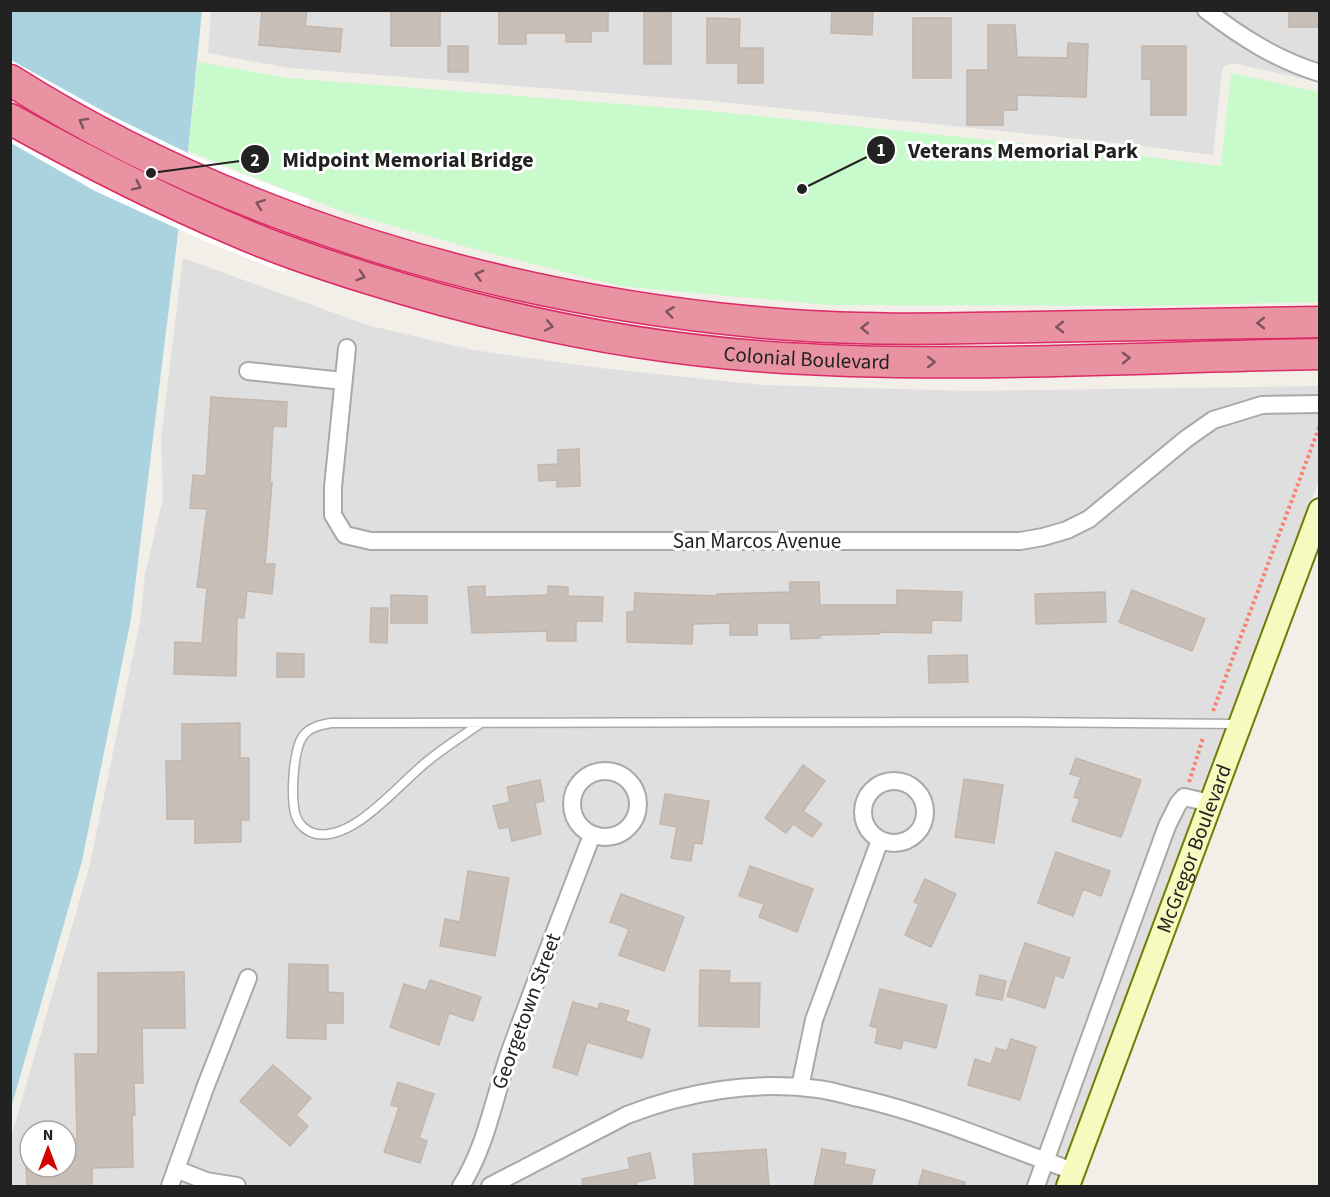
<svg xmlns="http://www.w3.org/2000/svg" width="1330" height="1197" viewBox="0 0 1330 1197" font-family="'Source Sans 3',sans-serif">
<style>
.residential{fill:#e0dfdf;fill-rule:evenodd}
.park{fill:#c8facc}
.water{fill:#aad3df}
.pier{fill:#fff}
.building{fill:#c7bfb8;stroke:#c4b6ab;stroke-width:1.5}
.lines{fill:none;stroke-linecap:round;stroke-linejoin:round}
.lane-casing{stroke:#a9a9a9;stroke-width:11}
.street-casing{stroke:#a9a9a9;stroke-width:20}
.secondary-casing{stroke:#707d05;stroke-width:26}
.highway-casing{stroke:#dc2a67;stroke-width:33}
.path{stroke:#fa8072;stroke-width:4;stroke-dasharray:3 3;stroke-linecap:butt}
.lane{stroke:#fff;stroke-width:8}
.street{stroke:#fff;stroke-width:16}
.secondary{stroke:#f7fabf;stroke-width:22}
.highway{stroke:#e892a2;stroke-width:30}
.oneway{stroke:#7b545c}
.labels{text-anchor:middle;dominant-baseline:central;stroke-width:6;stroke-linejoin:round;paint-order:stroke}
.street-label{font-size:21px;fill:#222;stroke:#fff}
.leader{fill:none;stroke:#222;stroke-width:2}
.callout-dot{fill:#222;stroke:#fff;stroke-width:2}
.mark-label{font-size:18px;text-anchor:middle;font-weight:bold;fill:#fff}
.callout-label{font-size:22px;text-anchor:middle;font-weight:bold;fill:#222;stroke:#fff;stroke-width:6;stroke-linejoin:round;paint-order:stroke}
</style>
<rect width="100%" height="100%" fill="#f2efe9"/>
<!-- residential -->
<g class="residential">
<path d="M211 10 1320 11 1319 82 1232 63 1224 66 1222 72 1213 155 1126 144 711 101 289 68 208 53Z"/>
<path d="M183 258 367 325 473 350 600 368 762 385 968 391 1319 386V480L1057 1186H11L10 1141 90 864 140 621 145 574 163 498 161 438ZM30 1131H66V1167H30Z"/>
</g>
<!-- park -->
<path class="park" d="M198 62 288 78 710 111 1125 154 1221 166 1231 73 1319 92V302L1148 306 828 305 619 286 467 247 341 211 188 151Z"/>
<!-- water -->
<path class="water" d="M11 11H202L188 151 131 619 82 861 11 1108Z"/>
<!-- pier -->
<path class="pier" d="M11 60 112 116 192 155 310 200 285 273 209 243 95 191 11 143Z"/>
<!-- building -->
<g class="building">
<path d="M262 10H307L305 26 342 29 340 52 259 45Z"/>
<rect x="391" y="10" width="49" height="36"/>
<path d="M499 10H608V31H591V42H566V33H526V44H499Z"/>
<path d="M832 10H873L872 35 831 33Z"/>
<rect x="1289" y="10" width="31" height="17"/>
<rect x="644" y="12" width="27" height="52"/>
<path d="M707 18 740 19 739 48H763V83H738V63H707Z"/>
<rect x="913" y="18" width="38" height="60"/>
<path d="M988 25H1015L1017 57 1067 58 1068 43 1088 44 1086 97 1017 95V110H1003V125H967V70H988Z"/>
<rect x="448" y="46" width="20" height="26"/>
<path d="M1142 46H1186V115H1151V79H1142Z"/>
<path d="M211 397 287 402 286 427 273 426 270 482 272 483 265 564H275L272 594 247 591 244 618 237 617 236 676 174 674 175 642 202 643 207 588 197 587 207 509 190 508 193 475 206 476Z"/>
<path d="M579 449 580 486 557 487V480L539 481 538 465 558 464V450Z"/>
<path d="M790 582H819L820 605H897V590L962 592 961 621 932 620 931 633 879 632V634L820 635V638L791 639 790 623H757V635H730V623L693 624 692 644 627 642V612H634L635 593 717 596V594L790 592Z"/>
<path d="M485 586V597L548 595V586L568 587V596L603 597 602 621H576V641H547V631L472 633 468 587Z"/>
<path d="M1132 590 1205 619 1192 651 1119 622Z"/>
<path d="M1105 592 1106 622 1036 624 1035 594Z"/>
<path d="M391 595 427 596V623H391Z"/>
<path d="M371 608H388L387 643 370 642Z"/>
<path d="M277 653 304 654V677H277Z"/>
<path d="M967 655 968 682 929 683 928 656Z"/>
<path d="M240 723V758H249V820H241V842L195 843V819H167L166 761H182V724Z"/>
<path d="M1076 758 1141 780 1121 837 1072 821 1080 799 1074 797 1081 777 1070 774Z"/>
<path d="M803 765 825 781 803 811 822 824 812 837 793 824 786 833 765 818Z"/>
<path d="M964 779 1003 785 994 843 955 837Z"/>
<path d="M540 780 544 801 535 803 541 834 512 841 509 827 499 829 493 806 510 802 507 787Z"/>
<path d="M665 794 709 801 702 844 694 843 691 861 671 858 677 827 660 824Z"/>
<path d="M1056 852 1110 871 1101 896 1083 889 1073 916 1038 903Z"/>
<path d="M750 866 813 889 797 932 759 917 764 904 739 896Z"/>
<path d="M468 871 509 878 495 956 440 946 445 919 460 922Z"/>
<path d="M925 879 956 894 931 947 905 935 919 904 914 902Z"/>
<path d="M621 894 684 917 664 971 619 955 629 929 610 922Z"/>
<path d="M1025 943 1070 958 1063 978 1055 975 1045 1008 1007 996Z"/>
<path d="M289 964 328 965V992L343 993V1023H326V1039L287 1038Z"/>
<path d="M700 970 730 971 729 983H760L759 1027 699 1026Z"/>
<path d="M184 972 185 1028H142L143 1083H134L135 1115H132L133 1167 92 1168V1186H27L26 1167H66V1139H77L75 1054H98V973Z"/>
<path d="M980 975 1006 981 1002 1000 976 995Z"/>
<path d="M430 980 481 997 473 1021 449 1013 439 1045 390 1027 404 984 426 991Z"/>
<path d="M880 989 947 1005 936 1048 903 1040 901 1049 875 1043 878 1028 870 1026Z"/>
<path d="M573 1002 598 1009 600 1003 629 1011 625 1021 650 1029 642 1058 587 1042 577 1075 553 1067Z"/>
<path d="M1011 1039 1036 1047 1020 1100 968 1085 975 1059 991 1064 996 1048 1007 1051Z"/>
<path d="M273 1065 311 1098 296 1115 308 1126 290 1146 240 1101Z"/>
<path d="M398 1082 434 1094 419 1138 427 1141 420 1163 384 1152 399 1107 391 1105Z"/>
<path d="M766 1149 769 1186H695L693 1154Z"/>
<path d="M822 1149 846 1153 844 1164 875 1170 871 1186H814Z"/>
<path d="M650 1153 655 1178 636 1182 637 1186H583L582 1179 630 1169 628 1158Z"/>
<path d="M923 1170 965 1182V1186H918Z"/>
</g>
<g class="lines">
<!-- lane casing -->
<g class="lane-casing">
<path id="lane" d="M481 723C464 735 445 747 429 760 400 782 356 840 317 834 306 832 297 823 295 813 291 795 293 750 303 736 310 727 320 725 331 723L1014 722 1239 724"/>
</g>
<!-- street casing -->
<g class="street-casing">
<g id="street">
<path d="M1206 10C1241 37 1277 60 1320 73"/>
<path d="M347 348 333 487V515L345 535 371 541H1020L1043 537 1067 530 1089 519 1186 439 1213 420 1262 405 1320 404"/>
<path d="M248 371 343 381"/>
<circle cx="605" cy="804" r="33"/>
<circle cx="894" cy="812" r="31"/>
<path d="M800 1087 814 1020 880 840"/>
<path d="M176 1169 206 1181 237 1186"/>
<path d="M170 1186 205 1088 248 978"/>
<path d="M461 1186C486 1147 494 1098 509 1054 536 980 564 908 592 835"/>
<path d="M490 1186 627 1115C686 1092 755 1080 818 1089 833 1091 848 1096 863 1099 935 1116 1003 1146 1073 1171"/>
<path d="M1036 1186 1167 826 1178 804 1184 797 1210 803"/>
</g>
</g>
<!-- secondary casing -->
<g class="secondary-casing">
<g id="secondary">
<path id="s1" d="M1068 1186 1320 510"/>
</g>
</g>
<!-- highway casing -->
<g class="highway-casing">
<g id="highway">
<path d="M10 80C230 219 497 298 755 322 847 331 941 329 1034 327 1129 326 1224 324 1320 322"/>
<path id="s2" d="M10 119C84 160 158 198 236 231 279 250 325 265 370 279 495 318 625 346 756 356 943 370 1132 357 1320 354"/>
</g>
</g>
<!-- path -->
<g class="path">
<path d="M1213 711 1320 425"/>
<path d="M1189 782 1203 738"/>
</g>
<!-- lane -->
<use href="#lane" class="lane"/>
<!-- street -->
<use href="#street" class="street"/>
<!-- secondary -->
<use href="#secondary" class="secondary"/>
<!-- highway -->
<use href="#highway" class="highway"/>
</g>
<!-- one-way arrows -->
<defs><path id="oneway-chevron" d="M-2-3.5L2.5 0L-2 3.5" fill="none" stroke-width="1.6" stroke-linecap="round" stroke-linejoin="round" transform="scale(1.5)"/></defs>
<g class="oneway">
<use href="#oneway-chevron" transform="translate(83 122) rotate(-151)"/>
<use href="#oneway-chevron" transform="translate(137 186) rotate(26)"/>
<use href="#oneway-chevron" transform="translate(260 204) rotate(-159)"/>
<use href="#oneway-chevron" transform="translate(479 275) rotate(-165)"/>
<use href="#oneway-chevron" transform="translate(361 276) rotate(18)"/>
<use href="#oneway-chevron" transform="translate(670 312) rotate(-173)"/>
<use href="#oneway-chevron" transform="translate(1261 323) rotate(179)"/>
<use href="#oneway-chevron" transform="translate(549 326) rotate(12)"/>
<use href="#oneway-chevron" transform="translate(1060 327) rotate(179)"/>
<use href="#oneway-chevron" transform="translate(865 328) rotate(-179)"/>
<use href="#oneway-chevron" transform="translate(1126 358) rotate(-1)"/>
<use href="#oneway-chevron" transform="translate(931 362)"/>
</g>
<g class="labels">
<!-- street labels -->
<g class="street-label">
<text stroke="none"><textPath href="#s2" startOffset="840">Colonial Boulevard</textPath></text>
<text x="757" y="541">San Marcos Avenue</text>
<text stroke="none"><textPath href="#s1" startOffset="360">McGregor Boulevard</textPath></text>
<text transform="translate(526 1011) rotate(-70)">Georgetown Street</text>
</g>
</g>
<!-- callouts -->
<path class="leader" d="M802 189L881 150M151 173L255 159"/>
<g class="callout-dot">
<circle cx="802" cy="189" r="6"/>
<circle cx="151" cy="173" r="6"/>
<circle cx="881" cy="150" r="15"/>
<circle cx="255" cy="159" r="15"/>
</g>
<g class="mark-label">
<text x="881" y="156">1</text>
<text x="255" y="166">2</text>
</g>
<g class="callout-label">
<text x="1023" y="158">Veterans Memorial Park</text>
<text x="408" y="167">Midpoint Memorial Bridge</text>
</g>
<!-- border -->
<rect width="1330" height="1197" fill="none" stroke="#222222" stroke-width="24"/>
<!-- north arrow -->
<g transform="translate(48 1149)"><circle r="28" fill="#ffffff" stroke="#a7a7a7" stroke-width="1.5"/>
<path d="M0-4.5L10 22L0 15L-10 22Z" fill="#d40000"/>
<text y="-9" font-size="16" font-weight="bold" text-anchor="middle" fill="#222222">N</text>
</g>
</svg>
